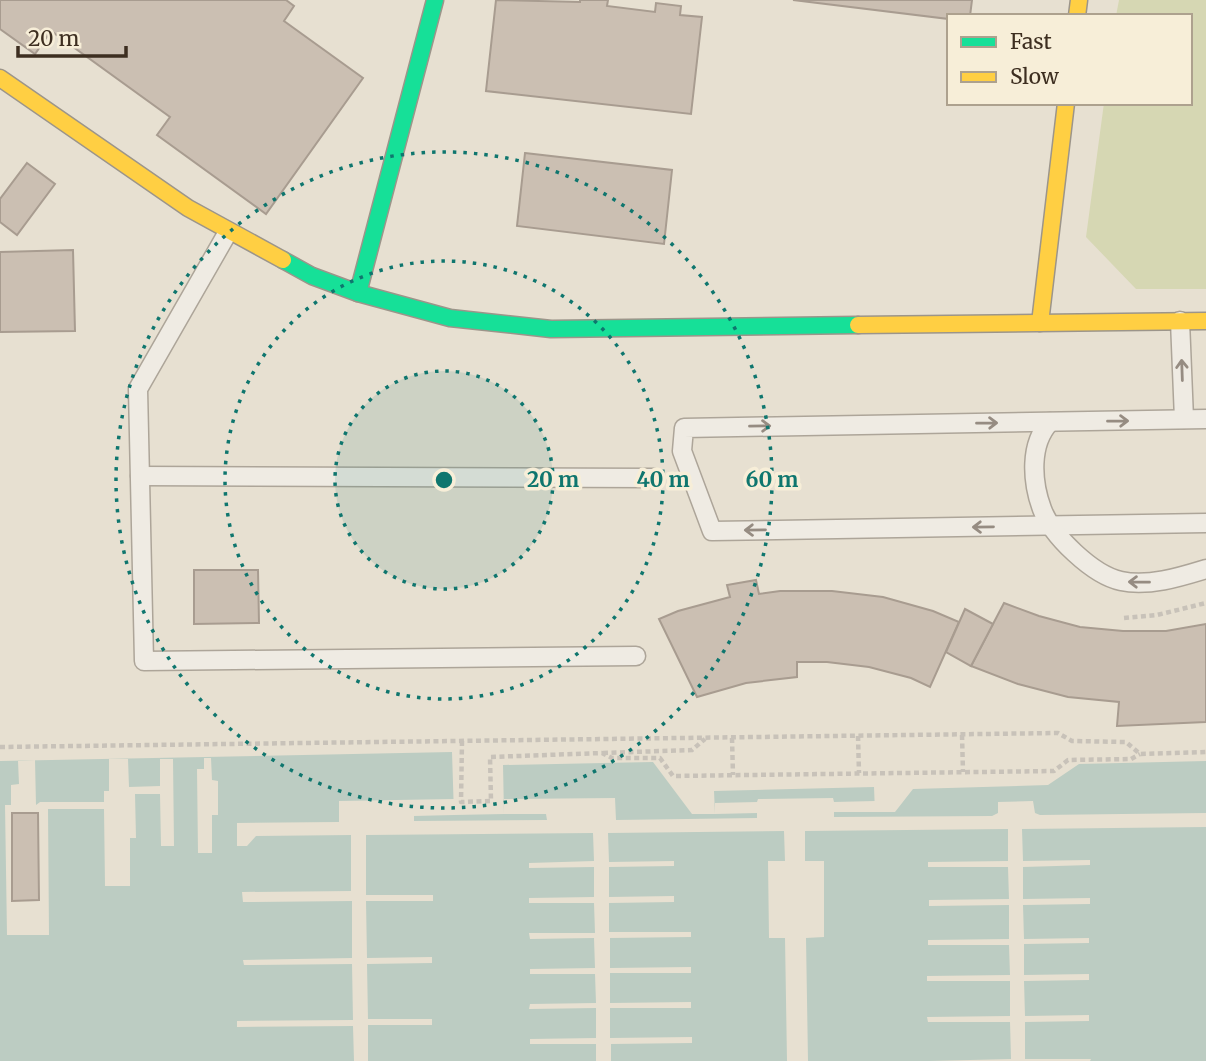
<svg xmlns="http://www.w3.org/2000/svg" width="1206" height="1061" viewBox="0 0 1206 1061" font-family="Merriweather,serif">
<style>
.green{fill:#d6d7b3}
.water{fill:#bcccc2}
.pier{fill:#e7e0d1}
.building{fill:#cbbfb2;stroke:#a89c90;stroke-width:2}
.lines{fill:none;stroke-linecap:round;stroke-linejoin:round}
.lane-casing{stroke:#ada599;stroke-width:21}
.fast-casing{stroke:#9c958a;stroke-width:19}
.slow-casing{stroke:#9c958a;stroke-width:19}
.path{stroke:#c8c2b9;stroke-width:4.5;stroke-dasharray:5 3.5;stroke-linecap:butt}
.lane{stroke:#efebe3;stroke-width:18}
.fast{stroke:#16e098;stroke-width:16}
.slow{stroke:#ffcf43;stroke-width:16}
.oneway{stroke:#968c82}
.ring{fill:none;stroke:#0f766e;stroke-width:3.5;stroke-dasharray:3.5 7}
.centre{fill:#0f766e;stroke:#f7eed8;stroke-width:3.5}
.ring-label{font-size:21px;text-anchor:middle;font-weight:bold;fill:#0f766e;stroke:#f7eed8;stroke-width:7;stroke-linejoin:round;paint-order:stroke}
</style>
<rect width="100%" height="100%" fill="#e7e0d1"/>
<!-- green -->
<path class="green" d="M1119 0H1206V289H1136L1086 237 1104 103H1190V16H1116Z"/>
<!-- water -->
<path class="water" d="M452 752 454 815 504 814 503 765 653 762 692 814H715L714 791 874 787 875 812H895L913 789 1048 785 1079 764 1206 761V1061H0V761Z"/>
<!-- pier -->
<g class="pier">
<path d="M204 758H211L212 780 218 781V815H212V853H198L197 769H204Z"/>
<path d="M109 759H128L129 787 160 786V759H173L174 846H161L160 794H135L136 838H130V886H105L104 809H48L49 935H7L5 805H11V785L19 784 18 761 35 760 36 805 40 802H104V791H109Z"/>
<path d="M615 798 616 820 757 818V813L715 814V803L757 802 758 799 833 798 834 802 875 801V812H834V817L992 816 998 813V802L1033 801 1035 813 1040 815 1206 813V827L1022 829 1023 861 1090 860V865L1023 867V899L1090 898V904L1023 905 1024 939 1089 938V943L1024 944V975L1089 974V980L1024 981 1025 1016 1089 1015V1021L1025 1022V1059H1091L1090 1061H929L1011 1059 1010 1022H928L927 1017 1010 1016V981H927V976L1010 975 1009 945H928V940L1009 939V905L929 906V900L1009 899 1008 867H928V862L1008 861V829L805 831V861H824V937L806 938 808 1061H787L785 938H769L768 861H785L784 831 608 833 609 862 674 861V866L609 867V897L674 896V902L609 903V932H691V937L610 938V968L691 967V973H610V1003L691 1002V1008H610V1038L692 1037V1043L611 1044V1061H596V1044H530V1039L596 1038V1008L529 1009 530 1004 596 1003 595 974H530V969L595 968 594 938 530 939 529 933H595L594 903H529V898L594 897V867L529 868V863L594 861 593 833 366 835V895H433V901H366L367 958 432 957V963L367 964 368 1019H432V1025H368V1061H354L353 1026 237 1027V1021L353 1020 352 964 244 965 243 960 352 958V901L243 902 242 892 351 891V835L256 836 247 846H237V823L339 822V801L454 799V815L414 816V821L547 820 546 814H504V799Z"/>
</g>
<!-- building -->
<g class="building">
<path d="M0 0H286L294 6 284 21 363 78 266 214 157 135 170 117 51 31 35 54 0 29Z"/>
<path d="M496 0 580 2V0H608L607 6 655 12 656 3 681 6 680 15 702 17 691 114 486 91Z"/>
<path d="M793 0H972L970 16H949V19Z"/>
<path d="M525 153 672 170 664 244 517 226Z"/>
<path d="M27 163 55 184 17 235 0 222V199Z"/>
<path d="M73 250 75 331 0 332V252Z"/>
<path d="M194 570H258L259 623 194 624Z"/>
<path d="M756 580 759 594 780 591H832L883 597 933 611 959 622 930 687 911 678 869 667 827 662H797V677L746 683 697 697 659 619 678 611 730 597 727 585Z"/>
<path d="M1004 603 1039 616 1080 627 1123 631H1166L1206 624V722L1117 726 1119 702 1068 697 1018 684 971 666Z"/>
<path d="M965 609 993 624 971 666 946 652Z"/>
<path d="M12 813H38L39 900 12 901Z"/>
</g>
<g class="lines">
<!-- lane casing -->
<g class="lane-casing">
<g id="lane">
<path d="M228 232 138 389 144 661 636 656"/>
<path d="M1180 321 1184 419"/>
<path d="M1206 419 684 428 682 451 712 531 1206 523"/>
<path d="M1050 422C1029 444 1032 482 1042 509 1052 536 1093 575 1121 581 1148 587 1180 577 1206 569"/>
<path d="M140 476 654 478"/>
</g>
</g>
<!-- fast casing -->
<g class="fast-casing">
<g id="fast">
<path d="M283 260 312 276 358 293 450 318 551 329 858 325"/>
<path d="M358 293 435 0"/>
</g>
</g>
<!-- slow casing -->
<g class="slow-casing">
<g id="slow">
<path d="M1077 16 1079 0"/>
<path d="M0 78 188 208 283 260"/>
<path d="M1040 323 1066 103"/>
<path d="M858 325 1206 321"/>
</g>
</g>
<!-- path -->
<g class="path">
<path d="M1124 618 1157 615 1206 603"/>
<path d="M962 735 963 772"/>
<path d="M858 736 859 773"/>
<path d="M732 738 733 775"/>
<path d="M462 741 461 802 491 801 490 757 602 753 612 758H660L673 776 1054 771 1068 760 1131 759 1140 754"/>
<path d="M0 747 1058 733 1072 741 1126 742 1140 754 1206 752"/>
<path d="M603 753 692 750 705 739"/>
</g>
<!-- lane -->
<use href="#lane" class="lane"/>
<!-- fast -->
<use href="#fast" class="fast"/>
<!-- slow -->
<use href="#slow" class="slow"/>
</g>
<!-- one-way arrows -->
<defs><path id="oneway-shaft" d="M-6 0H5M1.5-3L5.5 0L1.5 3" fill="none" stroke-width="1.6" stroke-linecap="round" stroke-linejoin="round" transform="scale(1.75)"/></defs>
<g class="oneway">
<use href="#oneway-shaft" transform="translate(1182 370) rotate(-92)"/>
<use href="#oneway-shaft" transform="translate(1118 421) rotate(-1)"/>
<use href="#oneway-shaft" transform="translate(987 423) rotate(-1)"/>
<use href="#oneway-shaft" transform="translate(760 426) rotate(-1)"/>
<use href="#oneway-shaft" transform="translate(983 527) rotate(179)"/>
<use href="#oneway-shaft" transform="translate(755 530) rotate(179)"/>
<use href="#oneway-shaft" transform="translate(1139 582) rotate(-179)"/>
</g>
<!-- distance rings -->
<circle cx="444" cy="480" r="109" fill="#0f766e" fill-opacity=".12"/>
<g class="ring">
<circle cx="444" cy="480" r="109"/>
<circle cx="444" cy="480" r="219"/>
<circle cx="444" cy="480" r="328"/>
</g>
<circle cx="444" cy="480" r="10" class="centre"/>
<g class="ring-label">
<text x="553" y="487">20 m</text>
<text x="663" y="487">40 m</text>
<text x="772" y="487">60 m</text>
</g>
<!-- legend -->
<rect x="947" y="14" width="245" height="91" fill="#f7eed8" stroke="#ada18e" stroke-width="2"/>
<rect x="961" y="37" width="35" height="10" fill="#16e098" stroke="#ada18e" stroke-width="2"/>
<text x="1010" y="49" font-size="21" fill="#3d2e20">Fast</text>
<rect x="961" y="72" width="35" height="10" fill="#ffcf43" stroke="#ada18e" stroke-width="2"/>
<text x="1010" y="84" font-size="21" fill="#3d2e20">Slow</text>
<!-- scale -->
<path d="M18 46v10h108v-10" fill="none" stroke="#3d2e20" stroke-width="3.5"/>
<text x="28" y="46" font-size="21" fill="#3d2e20" stroke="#f7eed8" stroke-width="5" paint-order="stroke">20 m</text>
</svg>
